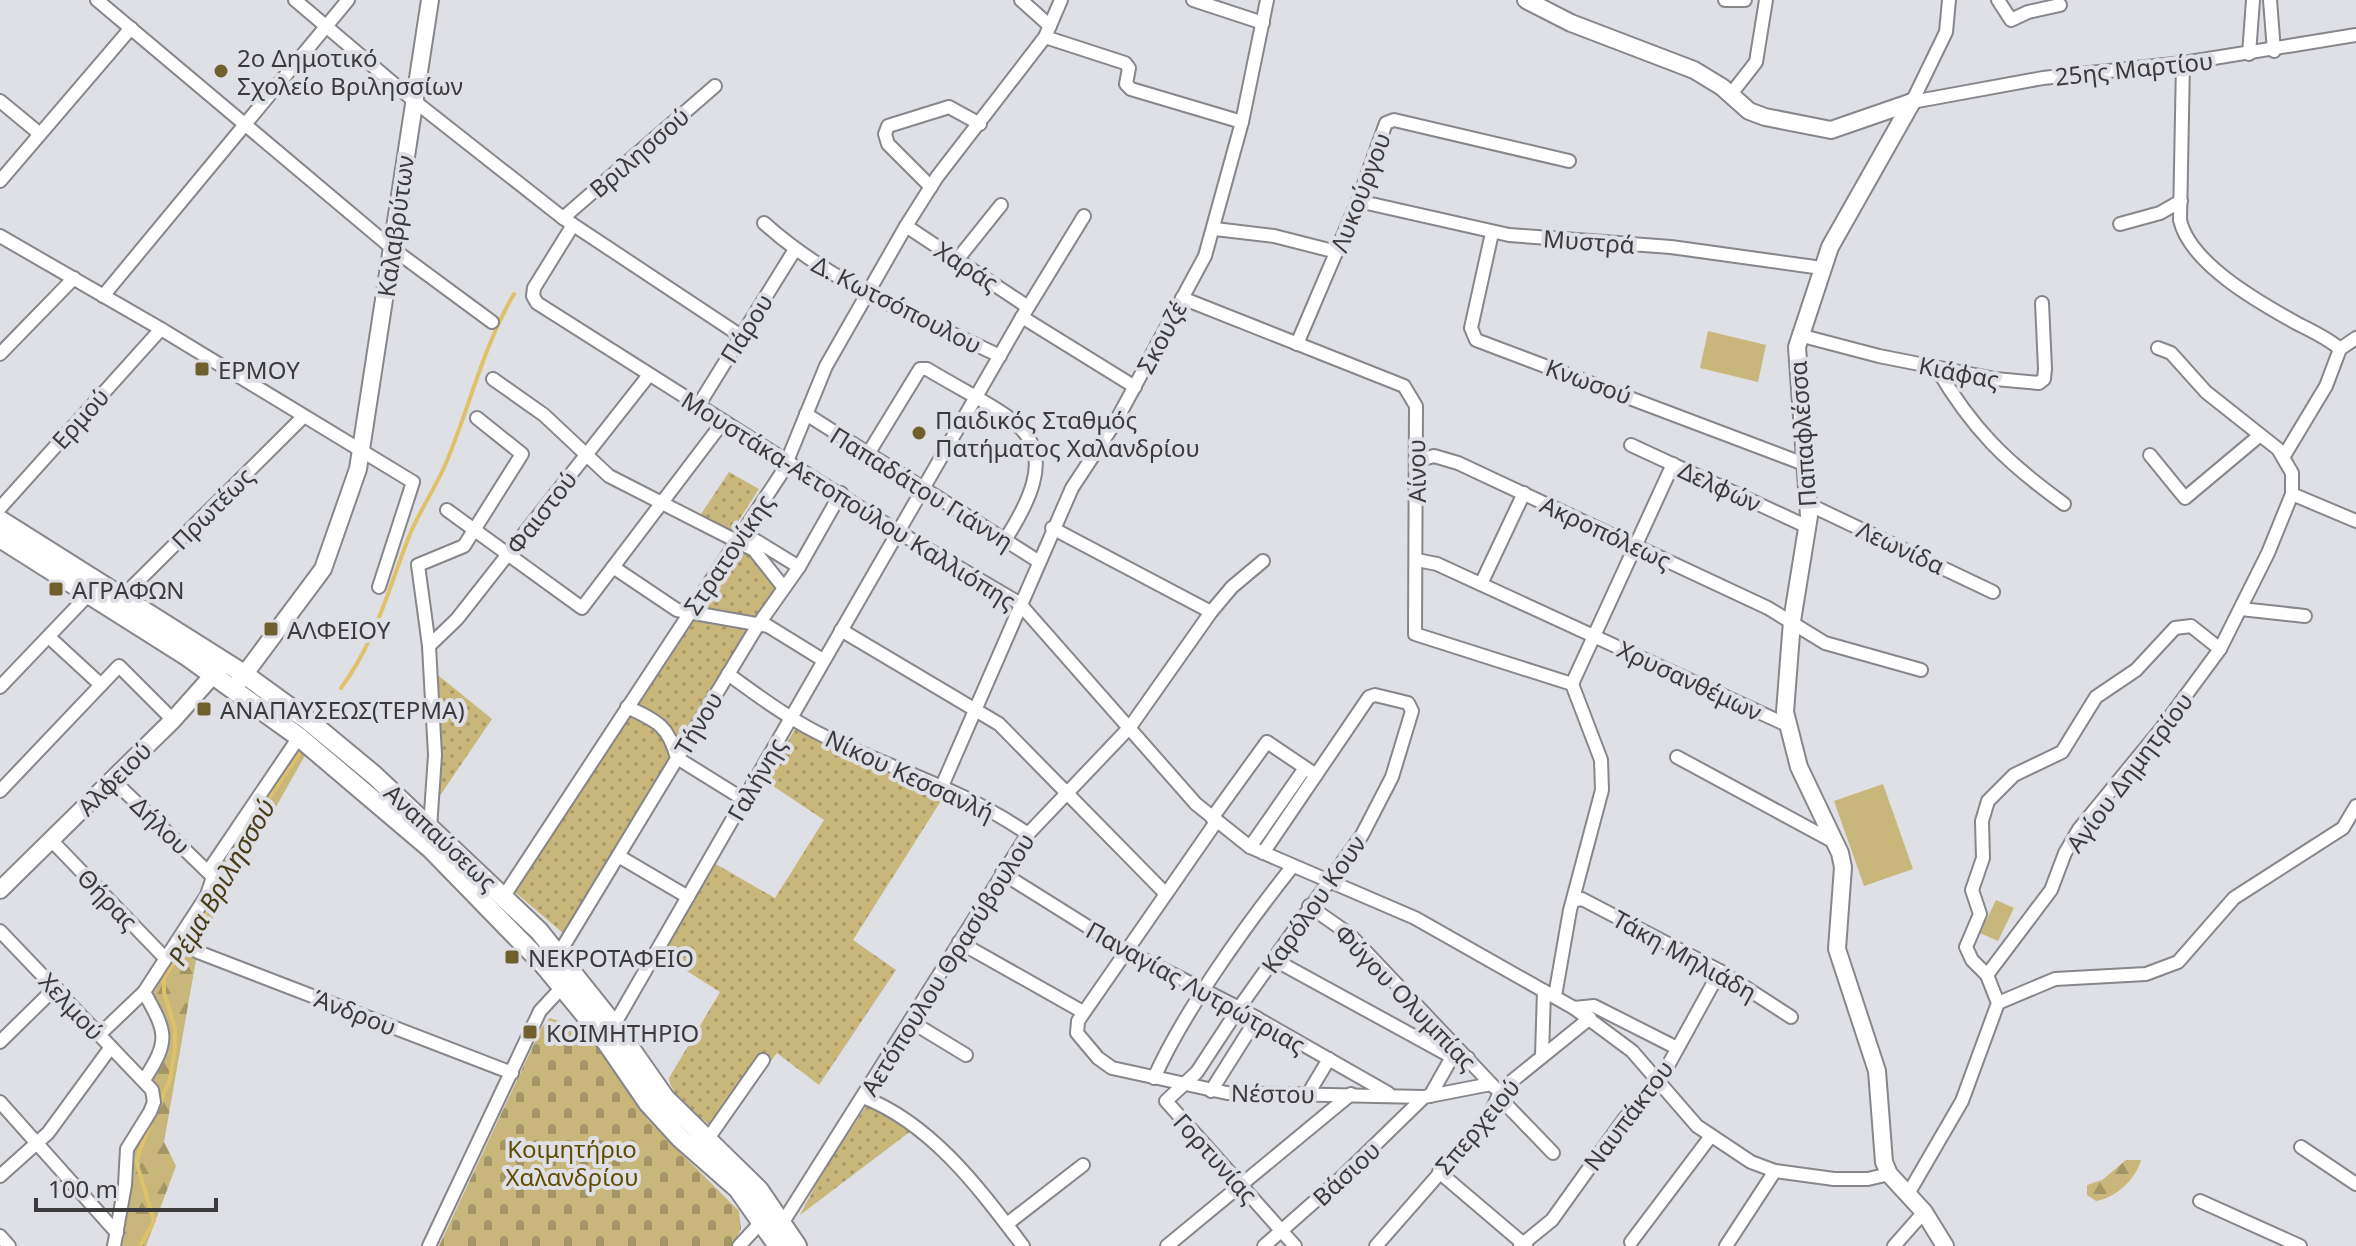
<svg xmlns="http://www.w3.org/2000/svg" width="2356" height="1246" viewBox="0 0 2356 1246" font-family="'Noto Sans',sans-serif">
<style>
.grass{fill:url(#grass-dots)}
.forest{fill:url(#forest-firs)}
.cemetery{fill:url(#cemetery-stones)}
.garden{fill:#c9b67b}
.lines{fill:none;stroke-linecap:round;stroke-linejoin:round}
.stream{stroke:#dec169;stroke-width:4}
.minor-casing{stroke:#86868b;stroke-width:16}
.tertiary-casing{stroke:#86868b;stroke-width:20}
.secondary-casing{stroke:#86868b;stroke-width:22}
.minor{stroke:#fff;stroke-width:12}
.tertiary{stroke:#fff;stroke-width:16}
.secondary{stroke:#fff;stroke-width:18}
.poi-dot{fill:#70602e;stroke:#dfe0e6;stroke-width:3}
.labels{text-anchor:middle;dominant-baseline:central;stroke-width:8;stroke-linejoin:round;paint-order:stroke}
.poi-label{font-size:24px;fill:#3b3b3e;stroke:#dfe0e6;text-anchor:start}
.street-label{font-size:24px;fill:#3b3b3e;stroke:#dfe0e6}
.park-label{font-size:24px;fill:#5f4c01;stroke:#dfe0e6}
.water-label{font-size:26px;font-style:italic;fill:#4a3e18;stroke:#dfe0e6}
</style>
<defs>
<pattern id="grass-dots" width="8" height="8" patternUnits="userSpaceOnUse" patternTransform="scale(2)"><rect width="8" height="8" fill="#c9b67b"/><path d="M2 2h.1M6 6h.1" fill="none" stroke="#a49566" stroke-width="1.8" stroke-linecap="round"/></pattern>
<pattern id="forest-firs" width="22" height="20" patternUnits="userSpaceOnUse" patternTransform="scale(2)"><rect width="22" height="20" fill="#c9b67b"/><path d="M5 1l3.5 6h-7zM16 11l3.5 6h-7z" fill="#a49566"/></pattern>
<pattern id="cemetery-stones" width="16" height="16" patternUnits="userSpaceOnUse" patternTransform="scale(2)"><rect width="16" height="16" fill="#c9b67b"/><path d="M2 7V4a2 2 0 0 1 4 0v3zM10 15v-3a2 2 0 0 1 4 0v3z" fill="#a49566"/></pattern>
</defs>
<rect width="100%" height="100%" fill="#dfe0e6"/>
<!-- grass -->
<g class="grass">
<path d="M729 472 759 489 730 534 699 517Z"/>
<path d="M741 549 759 560 778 586 757 619 703 608Z"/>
<path d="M692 619 749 630 564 934 515 892Z"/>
<path d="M433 671 492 719 437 800Z"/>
<path d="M796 728 946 793 853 940 896 970 819 1085 777 1053 716 1130C701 1117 671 1098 669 1078L720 992 660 954 714 863 775 898 824 820 764 780Z"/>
<path d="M867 1105 911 1131 800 1215 823 1171Z"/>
</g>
<!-- forest -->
<g class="forest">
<path d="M301 747 307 752 199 943 164 1142 176 1166 146 1246H119L131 1193 135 1147 158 1097 159 1089 149 1084C170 1044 172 1034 149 994L213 873 281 770Z"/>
<path d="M2126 1160H2141C2136 1179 2116 1198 2096 1201L2087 1195V1185L2102 1180Z"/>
</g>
<!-- cemetery -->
<path class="cemetery" d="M550 1018 589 1030 648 1120 739 1211 741 1229 732 1246H439L542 1027Z"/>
<!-- garden -->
<g class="garden">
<path d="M1708 331 1766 345 1758 382 1700 368Z"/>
<path d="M1883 784 1913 869 1864 886 1834 801Z"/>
<path d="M1996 900 2014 908 1998 941 1980 933Z"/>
</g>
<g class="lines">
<!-- stream -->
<g class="stream">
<path d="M341 688C375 642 388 591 408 539 418 513 435 489 446 463 470 406 483 347 514 294"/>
<path d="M158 1108 170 1079 175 1047V1028L164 993V978L214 901 222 873 236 847 301 751"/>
<path d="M140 1246 154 1221 136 1161 152 1119"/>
</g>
<!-- minor casing -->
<g class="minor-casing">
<g id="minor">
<path d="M97 0 393 249 492 322"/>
<path d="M295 0 413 100 563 218 741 336"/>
<path d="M1021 0 1050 26"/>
<path d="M1193 0 1263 23"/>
<path d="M1725 0H1745"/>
<path d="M1998 0 2011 20 2028 12 2060 5"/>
<path d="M2270 0 2274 51"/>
<path d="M1045 37 1125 63 1129 68 1126 84 1131 89 1242 122"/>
<path d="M2249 54 2253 0"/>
<path d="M2183 63 2180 220C2190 264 2260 303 2298 324 2312 331 2329 339 2340 349"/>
<path d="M1731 94 1756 62 1766 0"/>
<path d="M0 101 40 134"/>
<path d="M1912 102 2043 78 2183 63 2356 35"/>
<path d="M1912 102 1946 32 1949 0"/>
<path d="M0 181 131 28"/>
<path d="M931 187 888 144 885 134 888 126 949 107 980 124"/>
<path d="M1358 201 1509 235 1671 247 1822 268"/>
<path d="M1084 216 1022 317 1135 387"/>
<path d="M563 218 715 86"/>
<path d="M764 223C831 284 919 317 1000 356"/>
<path d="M2120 224 2160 213 2181 201"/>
<path d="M573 225 534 288 533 296 537 303 900 533 1019 603 1196 804 1250 847 1415 918 1574 1008 1632 1051 1697 1126 1751 1162 1775 1171 1834 1179H1868L1889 1174"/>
<path d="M906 226 1028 307"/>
<path d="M1215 229 1274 236 1337 252"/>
<path d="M1492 233 1471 328 1476 340 1804 464"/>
<path d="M0 236 161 329 413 482 379 587"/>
<path d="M957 260 1001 205"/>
<path d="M103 296 348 0"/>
<path d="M1182 298 1404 386 1416 406 1415 634 1572 684"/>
<path d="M1799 335 1879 356 1995 379 2039 383 2044 379 2045 369 2042 303"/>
<path d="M1297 344 1358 201 1386 123 1394 120 1569 161"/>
<path d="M0 354 74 278"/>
<path d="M1936 367C1972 429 2006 462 2064 504"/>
<path d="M493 379 544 415 609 476 754 550 784 588"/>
<path d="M698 406 794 251"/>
<path d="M806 414 1038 561"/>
<path d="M1631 445 1808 527"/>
<path d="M868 454 920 369H927C1016 423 1075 431 1005 540"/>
<path d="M2150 455 2185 498 2259 436"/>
<path d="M2284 456 2326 386 2340 349 2356 338"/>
<path d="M1416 461 1434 456 1458 463 1768 608 1825 643 1921 670"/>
<path d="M2292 494 2356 521"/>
<path d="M1808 504 1993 592"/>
<path d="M0 508 161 329"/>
<path d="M447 510 582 608 723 422"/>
<path d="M1052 528 1211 612"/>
<path d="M735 540H755L799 567"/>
<path d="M1417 560 1437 564 1787 725"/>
<path d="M613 567 677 610 768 626 823 660"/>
<path d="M1481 584 1524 493"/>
<path d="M121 598 303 417"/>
<path d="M2241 609 2305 616"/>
<path d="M841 630 999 724 1166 894"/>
<path d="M50 638 101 685"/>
<path d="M429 646 457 619 649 375"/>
<path d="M728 674C757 695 785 716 816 732 889 769 960 787 1028 834"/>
<path d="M1572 684 1673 464"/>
<path d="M0 687 88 595"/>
<path d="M627 707C657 721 668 725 677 758L743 799"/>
<path d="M1677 757 1836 843"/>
<path d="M942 786 1072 488 1116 421 1205 256 1242 122 1267 0"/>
<path d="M0 791 119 666 173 720"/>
<path d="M1212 818 1267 742 1316 775"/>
<path d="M1216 822 1078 1021 1077 1033 1098 1058 1112 1068 1227 1093 1424 1097 1491 1084"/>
<path d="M430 828 435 755 429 646 418 565 464 546 522 454 477 418"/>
<path d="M51 840 165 958"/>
<path d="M1250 847 1305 768"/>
<path d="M1263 853 1369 697 1375 695 1408 703 1412 711 1392 777 1362 835 1239 1008 1197 1072 1166 1101 1295 1246"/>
<path d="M620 857 688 897"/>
<path d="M209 870 299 737"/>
<path d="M1002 873 1125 950 1239 1008 1388 1093"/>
<path d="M504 896 783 471 826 366 906 226 937 177 1045 37 1061 0"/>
<path d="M1576 900 1582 899 1720 971 1791 1017"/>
<path d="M1309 906 1349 934 1494 1087"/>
<path d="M0 931 152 1090 154 1102 150 1112 127 1149 125 1185 114 1246"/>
<path d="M959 942 1083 1012"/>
<path d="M198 952 512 1073"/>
<path d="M558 955 758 625 799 567 841 493"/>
<path d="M1273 959 1452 1057 1468 1058"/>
<path d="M1987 975 1972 960 1966 947 1980 914 1972 890 1983 858 1982 821 1988 801 2014 775 2062 752 2096 697 2136 670 2175 628 2191 626 2220 649"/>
<path d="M144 992C167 1033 170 1040 144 1080"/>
<path d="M1555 996 1570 910 1602 790 1601 760 1572 684"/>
<path d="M1998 1003 2055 979 2146 974 2178 962 2234 898 2343 828 2356 806"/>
<path d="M1574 1008 1594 1006 1677 1048"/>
<path d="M910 1021 966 1055"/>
<path d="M614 1025 1022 317"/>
<path d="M100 1034 144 992 207 895 213 877 113 780"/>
<path d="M0 1042 56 987"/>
<path d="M1542 1055 1544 991"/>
<path d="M1154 1078C1184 1011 1246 925 1292 867"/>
<path d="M1211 1091 1257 1018"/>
<path d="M1308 1094 1329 1059"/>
<path d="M1430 1096 1452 1057"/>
<path d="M1498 1096 1553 1153"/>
<path d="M863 1097C932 1124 979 1188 1023 1246"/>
<path d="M0 1102 117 1233"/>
<path d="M707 1140 763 1060"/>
<path d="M2301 1147 2356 1184"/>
<path d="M1439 1172 1526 1246"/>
<path d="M0 1176 48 1133 111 1047"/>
<path d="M1908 1194 1962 1101 1998 1003 1987 975 2051 890 2065 853 2079 829 2161 729 2220 649 2268 553 2292 494V473L2278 449 2206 392 2171 353 2158 348"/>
<path d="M2200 1201 2300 1246"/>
<path d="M1007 1224 1083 1165"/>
<path d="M776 1226 783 1222 1028 834 1130 727 1211 612 1232 587 1263 561"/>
<path d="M0 1236 9 1246"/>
<path d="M1631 1242 1711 1136"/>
<path d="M429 1246 540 1011 565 984"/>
<path d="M739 1246 764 1219"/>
<path d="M1167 1246 1351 1094"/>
<path d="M1264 1246 1340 1179 1424 1097"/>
<path d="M1376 1246 1489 1117 1501 1090 1590 1018"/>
<path d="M1520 1246 1552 1220 1625 1118 1659 1082 1720 971"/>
<path d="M1726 1246 1775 1171"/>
<path d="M1894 1246 1924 1212"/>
</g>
</g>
<!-- tertiary casing -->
<g class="tertiary-casing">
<g id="tertiary">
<path d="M1526 0 1571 23 1694 70 1722 87 1749 111 1765 117 1831 130 1912 102"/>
<path d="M1912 102 1830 247 1797 347 1809 516 1792 621 1785 712 1799 767 1840 853 1843 867 1837 949 1877 1071 1884 1162 1889 1174 1924 1212 1945 1246"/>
<path d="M238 683 323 569 358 469 430 0"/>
<path d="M0 890 173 720 221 666"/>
</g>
</g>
<!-- secondary casing -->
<g class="secondary-casing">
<g id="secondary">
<path d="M0 520 244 674 310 722 374 775 539 931 614 1025 665 1098 759 1190 797 1246"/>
<path d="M0 538 188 657 299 737 431 849 543 964 600 1033 648 1103 680 1138 738 1189 778 1246"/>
</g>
</g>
<!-- minor -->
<use href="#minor" class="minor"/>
<!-- tertiary -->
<use href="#tertiary" class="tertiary"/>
<!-- secondary -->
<use href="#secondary" class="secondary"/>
</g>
<!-- markers -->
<g class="poi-dot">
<circle cx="221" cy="71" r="8"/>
<rect x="194" y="361" width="16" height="16" rx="4"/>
<circle cx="919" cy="433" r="8"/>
<rect x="48" y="581" width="16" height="16" rx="4"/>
<rect x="263" y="621" width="16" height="16" rx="4"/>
<rect x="196" y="701" width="16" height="16" rx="4"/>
<rect x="504" y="949" width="16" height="16" rx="4"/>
<rect x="522" y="1024" width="16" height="16" rx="4"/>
</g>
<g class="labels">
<!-- poi labels -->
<g class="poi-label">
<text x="237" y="57">2ο Δημοτικό<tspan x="237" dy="28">Σχολείο Βριλησσίων</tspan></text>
<text x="218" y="369">ΕΡΜΟΥ</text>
<text x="935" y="419">Παιδικός Σταθμός<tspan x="935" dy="28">Πατήματος Χαλανδρίου</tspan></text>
<text x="72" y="589">ΑΓΡΑΦΩΝ</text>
<text x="287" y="629">ΑΛΦΕΙΟΥ</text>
<text x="220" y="709">ΑΝΑΠΑΥΣΕΩΣ(ΤΕΡΜΑ)</text>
<text x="528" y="957">ΝΕΚΡΟΤΑΦΕΙΟ</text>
<text x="546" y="1032">ΚΟΙΜΗΤΗΡΙΟ</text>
</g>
<!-- street labels -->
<g class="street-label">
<text transform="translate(2134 68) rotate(-6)">25ης Μαρτίου</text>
<text transform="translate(639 152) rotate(-41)">Βριλησσού</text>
<text transform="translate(1360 192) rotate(-69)">Λυκούργου</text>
<text transform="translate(395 226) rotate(-82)">Καλαβρύτων</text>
<text transform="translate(1589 241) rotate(4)">Μυστρά</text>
<text transform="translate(967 266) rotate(33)">Χαράς</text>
<text transform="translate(897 304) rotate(27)">Δ. Κωτσόπουλου</text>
<text transform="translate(746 328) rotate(-58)">Πάρου</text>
<text transform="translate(1161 337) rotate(-62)">Σκουζέ</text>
<text transform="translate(1959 372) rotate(11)">Κιάφας</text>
<text transform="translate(1589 381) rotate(20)">Κνωσού</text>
<text transform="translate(80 418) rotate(-48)">Ερμού</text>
<text transform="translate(1802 434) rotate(-94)">Παπαφλέσσα</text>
<text transform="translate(1416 471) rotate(-91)">Αίνου</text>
<text transform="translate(1720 486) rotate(25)">Δελφών</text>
<text transform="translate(922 488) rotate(32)">Παπαδάτου Γιάννη</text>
<text transform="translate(849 500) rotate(32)">Μουστάκα-Αετοπούλου Καλλιόπης</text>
<text transform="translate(212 508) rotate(-45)">Πρωτέως</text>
<text transform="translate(541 512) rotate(-52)">Φαιστού</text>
<text transform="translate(1606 532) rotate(25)">Ακροπόλεως</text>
<text transform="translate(1901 547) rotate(25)">Λεωνίδα</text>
<text transform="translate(728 554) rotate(-56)">Στρατονίκης</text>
<text transform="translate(1690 680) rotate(25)">Χρυσανθέμων</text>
<text transform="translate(698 723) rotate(-59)">Τήνου</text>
<text transform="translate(2129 772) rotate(-53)">Αγίου Δημητρίου</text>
<text transform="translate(910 775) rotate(25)">Νίκου Κεσσανλή</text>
<text transform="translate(114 778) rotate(-45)">Αλφειού</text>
<text transform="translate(756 779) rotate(-60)">Γαλήνης</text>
<text transform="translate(161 825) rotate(44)">Δήλου</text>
<text transform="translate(441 837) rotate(43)">Αναπαύσεως</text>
<text transform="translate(108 899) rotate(46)">Θήρας</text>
<text transform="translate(1313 904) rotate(-55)">Καρόλου Κουν</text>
<text transform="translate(1685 955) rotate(29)">Τάκη Μηλιάδη</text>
<text transform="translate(947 964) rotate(-58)">Αετόπουλου Θρασύβουλου</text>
<text transform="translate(1196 987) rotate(29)">Παναγίας Λυτρώτριας</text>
<text transform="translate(1406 997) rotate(46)">Φύγου Ολυμπίας</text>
<text transform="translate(72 1006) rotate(47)">Χελμού</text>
<text transform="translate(355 1012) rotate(21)">Άνδρου</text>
<text transform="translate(1273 1093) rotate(1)">Νέστου</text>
<text transform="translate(1628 1115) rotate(-53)">Ναυπάκτου</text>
<text transform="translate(1477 1126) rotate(-50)">Σπερχειού</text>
<text transform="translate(1216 1158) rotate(48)">Γορτυνίας</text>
<text transform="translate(1346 1173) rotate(-43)">Βάσιου</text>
</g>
<!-- park labels -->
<g class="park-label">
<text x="572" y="1148">Κοιμητήριο<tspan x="572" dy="28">Χαλανδρίου</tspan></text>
</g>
<!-- water labels -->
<g class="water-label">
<text transform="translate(221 882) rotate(-60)">Ρέμα Βριλησσού</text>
</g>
</g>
<!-- scale -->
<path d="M36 1198v12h180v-12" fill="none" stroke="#3b3b3e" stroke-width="4"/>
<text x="48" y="1198" font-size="24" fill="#3b3b3e" stroke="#dfe0e6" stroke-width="6" paint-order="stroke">100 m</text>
</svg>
